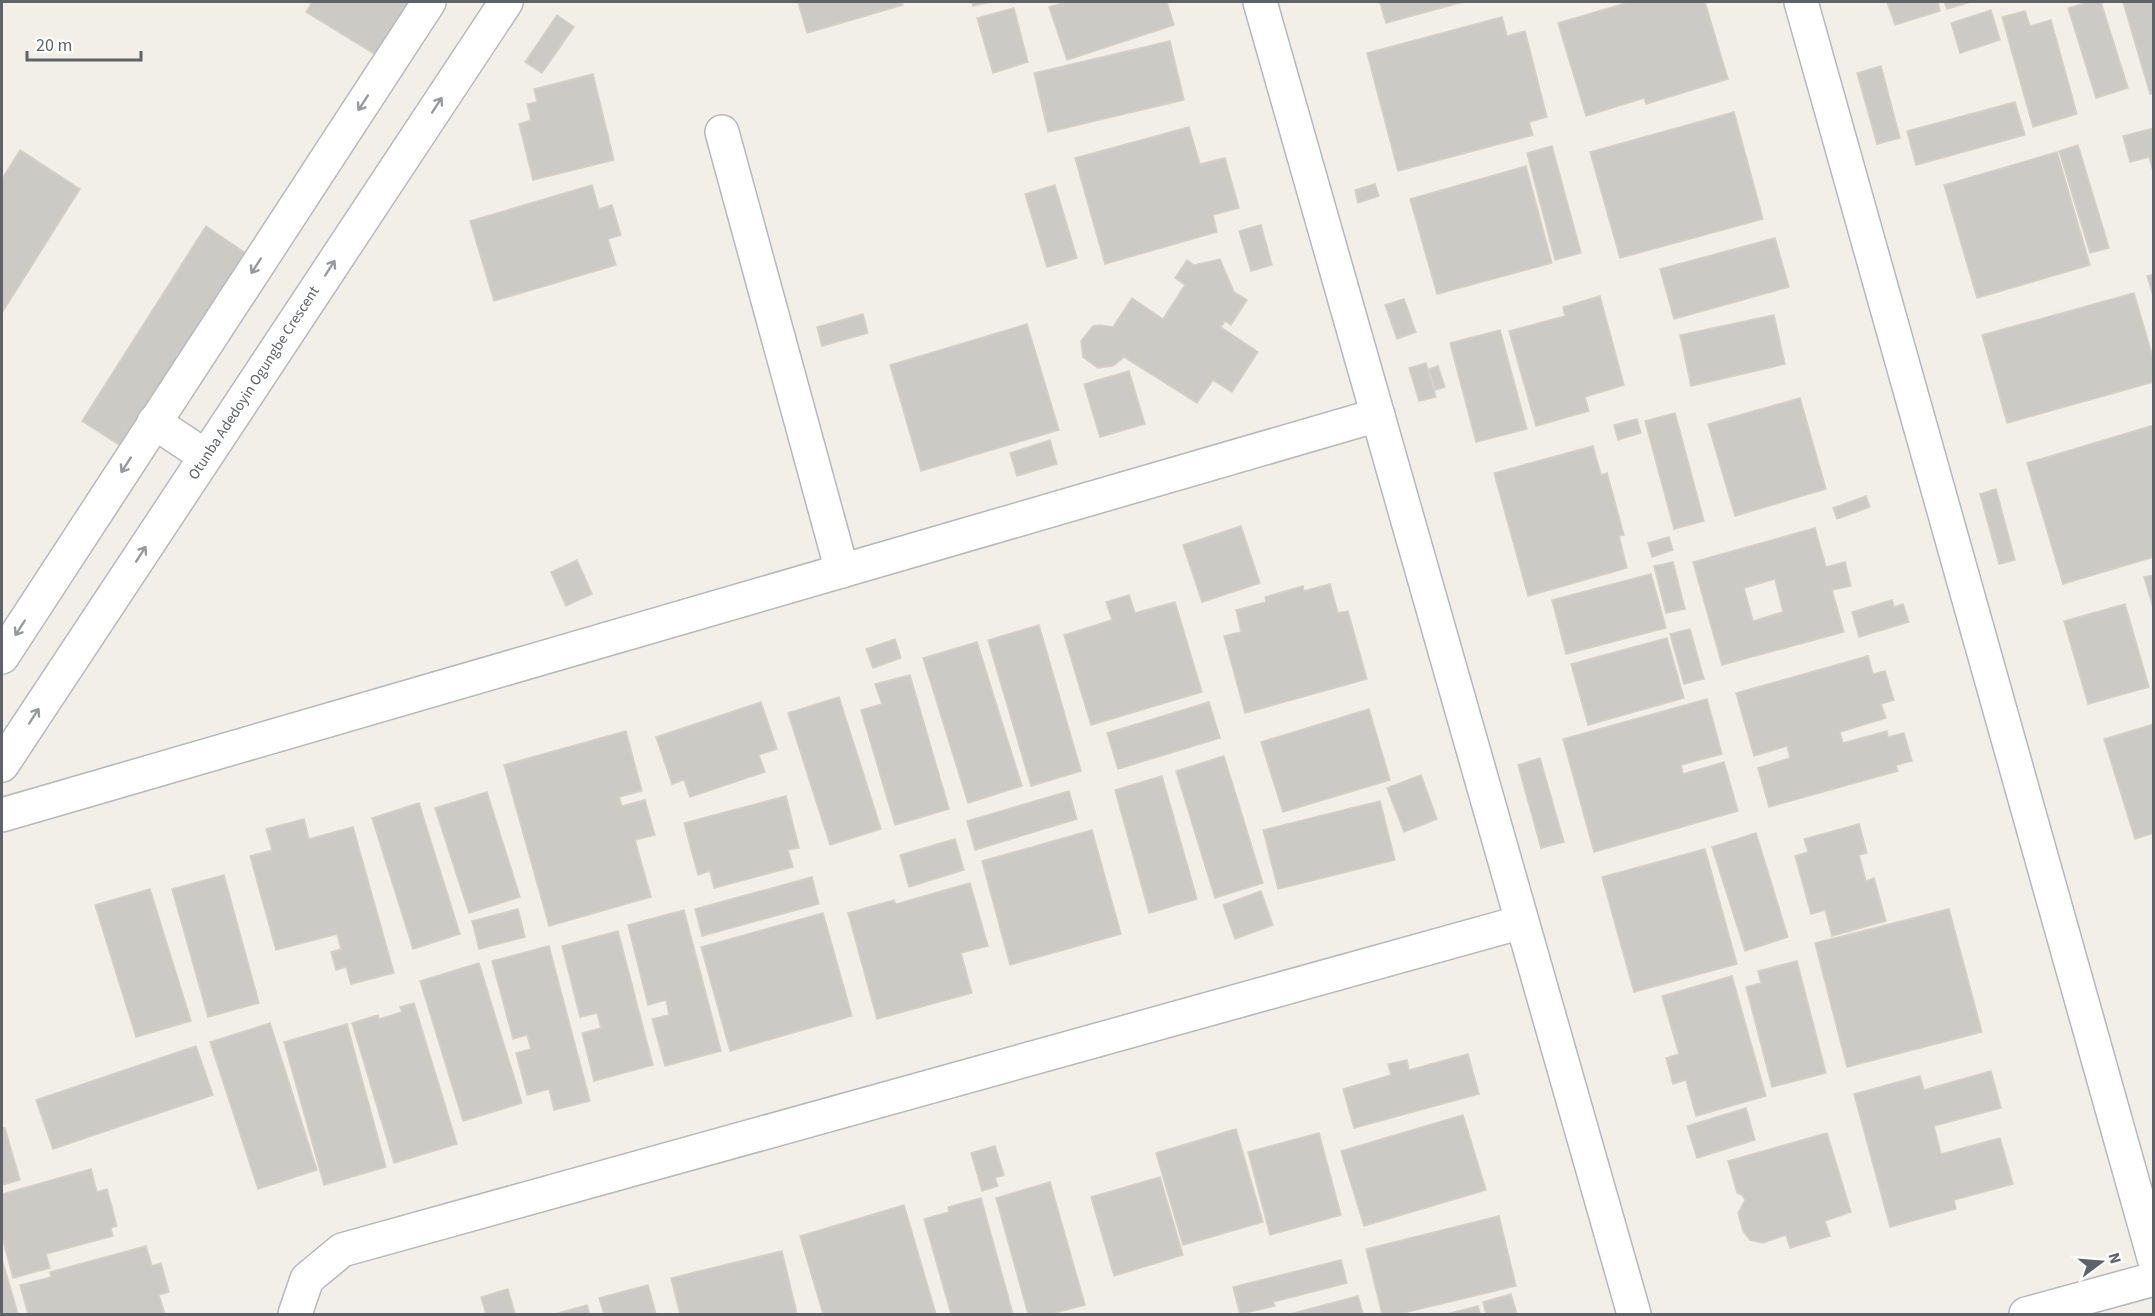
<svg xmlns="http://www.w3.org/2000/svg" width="2155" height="1316" viewBox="0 0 2155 1316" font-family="'Source Sans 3',sans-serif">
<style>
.building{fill:#cccac5;stroke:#d6d1c6;stroke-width:1.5;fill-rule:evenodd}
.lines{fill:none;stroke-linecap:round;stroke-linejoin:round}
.street-casing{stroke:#b5b8bc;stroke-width:36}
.secondary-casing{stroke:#b6babf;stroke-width:36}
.street{stroke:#fff;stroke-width:33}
.secondary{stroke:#fff;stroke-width:33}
.oneway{stroke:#979a9d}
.labels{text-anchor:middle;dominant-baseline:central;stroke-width:5;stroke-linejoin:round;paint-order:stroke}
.street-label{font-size:15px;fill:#5f6368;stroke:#fff}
</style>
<rect width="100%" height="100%" fill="#f1efe8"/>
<!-- building -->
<g class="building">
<path d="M312 2H416L381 58 306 12Z"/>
<path d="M798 2H902L903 5 807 33Z"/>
<path d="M972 2H991L973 6Z"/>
<path d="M1066 2H1167L1174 25 1067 60 1049 7Z"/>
<path d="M1385 2H1463L1386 23 1380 3Z"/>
<path d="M1629 2H1705L1728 79 1646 104 1644 98 1586 116 1558 23Z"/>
<path d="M1887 2H1938L1940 11 1895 25Z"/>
<path d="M1944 2H1971L1947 9Z"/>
<path d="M2088 2H2101L2128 88 2096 98 2068 8Z"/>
<path d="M2123 2H2154V93L2150 94Z"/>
<path d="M1014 8 1028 62 993 73 977 18Z"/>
<path d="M1991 10 2000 40 1960 53 1951 23Z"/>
<path d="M2025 11 2030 26 2051 20 2077 114 2033 127 2002 17Z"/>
<path d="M557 15 574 27 542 73 525 62Z"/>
<path d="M1502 17 1507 36 1525 31 1547 117 1529 122 1533 135 1398 171 1367 53Z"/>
<path d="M1170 41 1184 100 1048 132 1034 73Z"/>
<path d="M1881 66 1900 138 1877 144 1857 73Z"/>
<path d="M593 74 614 160 533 180 519 124 531 120 527 104 537 102 534 89Z"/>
<path d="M2015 102 2025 135 1916 165 1907 131Z"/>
<path d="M1734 112 1763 219 1620 258 1590 152Z"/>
<path d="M1189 127 1200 164 1225 158 1239 208 1213 215 1217 232 1105 264 1075 158Z"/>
<path d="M2154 128V174L2149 157 2130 162 2123 136Z"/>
<path d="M2078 145 2109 248 2090 253 2059 151Z"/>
<path d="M1552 146 1581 253 1555 260 1527 153Z"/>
<path d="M20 150 80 189 2 313V179Z"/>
<path d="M2057 152 2090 265 1977 298 1944 185Z"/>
<path d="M1526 166 1552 263 1437 294 1410 199Z"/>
<path d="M1375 184 1379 196 1358 203 1355 190Z"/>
<path d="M592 185 599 209 612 205 621 235 608 239 616 265 494 301 470 221Z"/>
<path d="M1055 185 1077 258 1047 267 1025 194Z"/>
<path d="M1261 225 1272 265 1251 271 1239 231Z"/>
<path d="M206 226 247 254 124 448 82 421Z"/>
<path d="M1775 238 1789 287 1674 319 1660 269Z"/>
<path d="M1220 259 1234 292 1247 300 1231 325 1225 321 1221 327 1258 352 1232 392 1213 380 1197 403 1124 357 1113 366 1098 368 1083 357 1081 341 1093 326 1100 325 1113 327 1132 298 1163 319 1185 285 1175 278 1187 260 1194 265Z"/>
<path d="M2154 274V299L2147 276Z"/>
<path d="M2134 293 2154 361V382L2007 423 1982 335Z"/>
<path d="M1600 296 1624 385 1585 397 1589 411 1536 426 1509 331 1565 316 1563 307Z"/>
<path d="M1404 299 1416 332 1397 339 1385 305Z"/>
<path d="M863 314 868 333 822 346 817 327Z"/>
<path d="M1774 315 1785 364 1691 386 1680 335Z"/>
<path d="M1027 324 1059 430 921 471 890 365Z"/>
<path d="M1500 330 1527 429 1476 442 1450 343Z"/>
<path d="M1426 363 1436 397 1419 401 1409 368Z"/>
<path d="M1438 366 1445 387 1435 390 1429 369Z"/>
<path d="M1129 371 1145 424 1100 437 1084 384Z"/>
<path d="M1800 398 1826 489 1735 516 1708 424Z"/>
<path d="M1675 413 1704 521 1674 529 1645 421Z"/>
<path d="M1637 419 1641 433 1618 440 1614 425Z"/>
<path d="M2154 425V557L2063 584 2027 463Z"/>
<path d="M1050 440 1057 464 1017 476 1010 453Z"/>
<path d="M1593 446 1601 475 1607 473 1624 535 1619 536 1627 568 1528 596 1494 473Z"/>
<path d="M1996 489 2015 560 1999 564 1980 494Z"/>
<path d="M1866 496 1870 507 1837 519 1833 508Z"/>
<path d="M1241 526 1260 583 1202 602 1183 545Z"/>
<path d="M1815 528 1826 567 1845 562 1851 586 1832 590 1844 632 1722 665 1693 562ZM1775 579 1783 612 1753 621 1744 588Z"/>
<path d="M1669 537 1673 550 1652 557 1648 543Z"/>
<path d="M577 560 592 594 566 606 551 572Z"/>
<path d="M1673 562 1685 609 1666 613 1654 566Z"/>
<path d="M1651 574 1666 628 1566 654 1552 600Z"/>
<path d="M2154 575V611L2144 577Z"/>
<path d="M1330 584 1338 613 1348 611 1367 679 1245 713 1224 636 1241 632 1236 610 1266 602 1265 597 1303 586 1304 591Z"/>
<path d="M1129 595 1135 613 1175 602 1202 692 1091 725 1064 635 1112 620 1106 602Z"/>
<path d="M1892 600 1894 607 1903 604 1909 622 1859 637 1852 612Z"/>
<path d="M2125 604 2149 687 2088 704 2064 621Z"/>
<path d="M1039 625 1081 771 1031 786 988 640Z"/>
<path d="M1690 629 1704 679 1684 684 1670 634Z"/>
<path d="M1667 638 1684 698 1588 725 1571 664Z"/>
<path d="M895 639 901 658 873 668 866 649Z"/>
<path d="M977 642 1022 786 968 803 923 658Z"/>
<path d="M1868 656 1873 674 1885 671 1894 700 1881 704 1886 718 1840 732 1843 743 1887 731 1888 737 1904 733 1912 761 1896 765 1898 771 1769 807 1758 768 1790 758 1787 746 1754 756 1736 693Z"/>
<path d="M910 675 949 809 895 825 861 710 882 704 875 684Z"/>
<path d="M839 697 881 829 830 845 788 713Z"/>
<path d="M1707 699 1722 754 1681 765 1683 774 1724 762 1738 811 1594 852 1563 739Z"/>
<path d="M761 702 777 749 759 755 765 772 690 797 684 780 672 784 656 737Z"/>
<path d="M1209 702 1220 738 1118 769 1107 733Z"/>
<path d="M1369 709 1390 780 1283 812 1261 742Z"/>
<path d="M2154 724V833L2135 839 2104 739Z"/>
<path d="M626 731 642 791 619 797 622 806 645 800 655 835 635 840 651 897 549 926 504 765Z"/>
<path d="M1224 756 1263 883 1215 898 1176 771Z"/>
<path d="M1540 758 1564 842 1541 848 1518 765Z"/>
<path d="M1421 775 1437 819 1404 832 1387 788Z"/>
<path d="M1162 776 1197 899 1149 913 1115 790Z"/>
<path d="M1069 791 1077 819 975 850 967 821Z"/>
<path d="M487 792 520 897 469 913 435 808Z"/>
<path d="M786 796 799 848 788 850 793 867 714 888 710 871 698 875 684 823Z"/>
<path d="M1380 801 1395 860 1278 889 1263 830Z"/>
<path d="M419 803 460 934 413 949 372 818Z"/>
<path d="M304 819 309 839 353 827 394 973 351 984 346 967 336 970 331 952 341 949 337 934 276 950 250 856 272 850 266 829Z"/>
<path d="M1859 824 1867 853 1859 855 1866 881 1874 878 1886 921 1832 936 1825 910 1811 914 1795 856 1808 852 1804 839Z"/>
<path d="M1092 830 1121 934 1010 965 982 861Z"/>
<path d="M1756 833 1788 937 1745 951 1712 847Z"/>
<path d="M955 839 964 870 909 887 900 855Z"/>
<path d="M1705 849 1737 964 1634 992 1602 877Z"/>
<path d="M224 875 259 1003 208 1017 172 889Z"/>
<path d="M812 877 819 904 702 936 695 909Z"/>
<path d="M970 883 988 946 961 953 972 993 877 1019 848 913 894 900 896 904Z"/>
<path d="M150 889 191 1021 136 1037 95 905Z"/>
<path d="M1261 891 1273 925 1235 939 1223 905Z"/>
<path d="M518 909 525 937 479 949 472 921Z"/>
<path d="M1949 909 1982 1032 1847 1067 1815 943Z"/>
<path d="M684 910 721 1051 665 1066 652 1019 669 1015 666 1000 648 1005 628 925Z"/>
<path d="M823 913 852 1016 730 1051 701 947Z"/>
<path d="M618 931 653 1065 594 1081 582 1033 601 1028 597 1013 580 1017 562 946Z"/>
<path d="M549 946 590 1101 554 1110 549 1089 527 1095 516 1053 531 1049 527 1035 513 1039 492 961Z"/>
<path d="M1797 961 1826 1073 1772 1087 1746 987 1761 983 1758 971Z"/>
<path d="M479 963 522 1103 463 1121 420 981Z"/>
<path d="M1732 976 1766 1096 1696 1116 1686 1080 1673 1084 1666 1058 1679 1054 1662 996Z"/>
<path d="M414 1003 457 1144 394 1163 352 1023 378 1015 379 1019 402 1012 400 1007Z"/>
<path d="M270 1023 317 1170 258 1189 210 1042Z"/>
<path d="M347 1024 386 1167 324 1185 284 1042Z"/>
<path d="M196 1046 213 1095 53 1149 36 1100Z"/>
<path d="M1468 1054 1479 1094 1354 1128 1343 1089 1391 1075 1388 1064 1407 1060 1409 1070Z"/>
<path d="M1991 1071 2001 1108 1934 1126 1941 1154 2000 1138 2013 1184 1954 1200 1956 1209 1890 1227 1854 1094 1920 1076 1924 1090Z"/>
<path d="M1746 1108 1755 1140 1697 1158 1687 1126Z"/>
<path d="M1463 1115 1486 1190 1364 1226 1341 1151Z"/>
<path d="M2 1128H5L20 1180 2 1185Z"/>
<path d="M1236 1129 1263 1222 1183 1245 1156 1153Z"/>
<path d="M1319 1133 1341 1215 1270 1235 1248 1152Z"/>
<path d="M1827 1133 1851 1212 1825 1221 1830 1236 1790 1248 1786 1235 1763 1243 1750 1240 1743 1231 1738 1213 1745 1200 1742 1195 1737 1193 1728 1161Z"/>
<path d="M995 1146 1004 1175 995 1178 998 1186 982 1191 971 1153Z"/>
<path d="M91 1169 97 1192 107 1189 117 1226 111 1228 113 1236 46 1254 50 1268 13 1278 2 1237V1194Z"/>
<path d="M1160 1177 1183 1255 1114 1276 1091 1197Z"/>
<path d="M1050 1182 1085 1305 1051 1314H1028L996 1198Z"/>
<path d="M981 1198 1013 1314H951L924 1219 949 1212 948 1207Z"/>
<path d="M904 1205 936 1314H823L800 1236Z"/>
<path d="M1499 1216 1516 1286 1399 1314H1382L1366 1249Z"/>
<path d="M146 1246 152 1266 161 1263 169 1292 159 1295 165 1314H28L20 1285 51 1277 50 1272Z"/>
<path d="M782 1251 797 1314H680L671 1278Z"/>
<path d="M2 1259 18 1314H2Z"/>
<path d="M1341 1260 1347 1283 1273 1302 1275 1306 1240 1314 1233 1287Z"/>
<path d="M648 1285 656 1314H604L599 1298Z"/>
<path d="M508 1289 515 1314H486L481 1297Z"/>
<path d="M1511 1294 1517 1314H1486L1483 1302Z"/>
<path d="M1358 1296 1363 1314H1290Z"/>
<path d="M587 1305 590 1314H555Z"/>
<path d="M1478 1306 1480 1314H1447Z"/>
</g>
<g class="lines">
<!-- street casing -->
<g class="street-casing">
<g id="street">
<path d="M1260 2 1634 1314"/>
<path d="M1801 2 2154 1258"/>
<path d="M722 132 842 571"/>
<path d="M2 815 1378 415"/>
<path d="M295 1314 307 1279 342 1250 1522 922"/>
<path d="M2026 1314 2154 1279"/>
</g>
</g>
<!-- secondary casing -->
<g class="secondary-casing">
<g id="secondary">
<path d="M154 422 205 456"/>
<path d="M2 657 429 2"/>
<path d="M2 765 506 2"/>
</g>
</g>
<!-- street -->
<use href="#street" class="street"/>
<!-- secondary -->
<use href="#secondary" class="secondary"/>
</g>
<!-- one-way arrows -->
<defs><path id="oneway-shaft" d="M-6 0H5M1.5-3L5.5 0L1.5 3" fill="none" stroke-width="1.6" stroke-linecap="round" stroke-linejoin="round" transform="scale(1.5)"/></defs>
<g class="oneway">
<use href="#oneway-shaft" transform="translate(363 103) rotate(123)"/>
<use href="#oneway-shaft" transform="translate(437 105) rotate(-57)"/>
<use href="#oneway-shaft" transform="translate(256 266) rotate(123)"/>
<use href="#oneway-shaft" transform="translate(330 268) rotate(-57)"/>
<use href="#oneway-shaft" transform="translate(126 465) rotate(123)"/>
<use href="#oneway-shaft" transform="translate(141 554) rotate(-57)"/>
<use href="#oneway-shaft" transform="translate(20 628) rotate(123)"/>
<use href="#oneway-shaft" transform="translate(34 716) rotate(-57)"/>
</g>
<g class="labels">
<!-- street labels -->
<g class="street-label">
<text transform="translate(254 383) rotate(-57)">Otunba Adedoyin Ogungbe Crescent</text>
</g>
</g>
<!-- border -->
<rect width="2155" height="1316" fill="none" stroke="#5f6368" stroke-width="6"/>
<!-- north arrow -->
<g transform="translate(2101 1262) rotate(74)" stroke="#ffffff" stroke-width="4.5" paint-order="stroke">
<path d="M0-4.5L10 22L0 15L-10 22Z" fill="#5f6368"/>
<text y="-9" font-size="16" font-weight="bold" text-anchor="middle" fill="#5f6368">N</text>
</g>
<!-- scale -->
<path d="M27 51v9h114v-9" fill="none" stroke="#5f6368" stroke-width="3"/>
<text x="36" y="51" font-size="18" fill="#5f6368" stroke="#ffffff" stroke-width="4.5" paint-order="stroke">20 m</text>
</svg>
